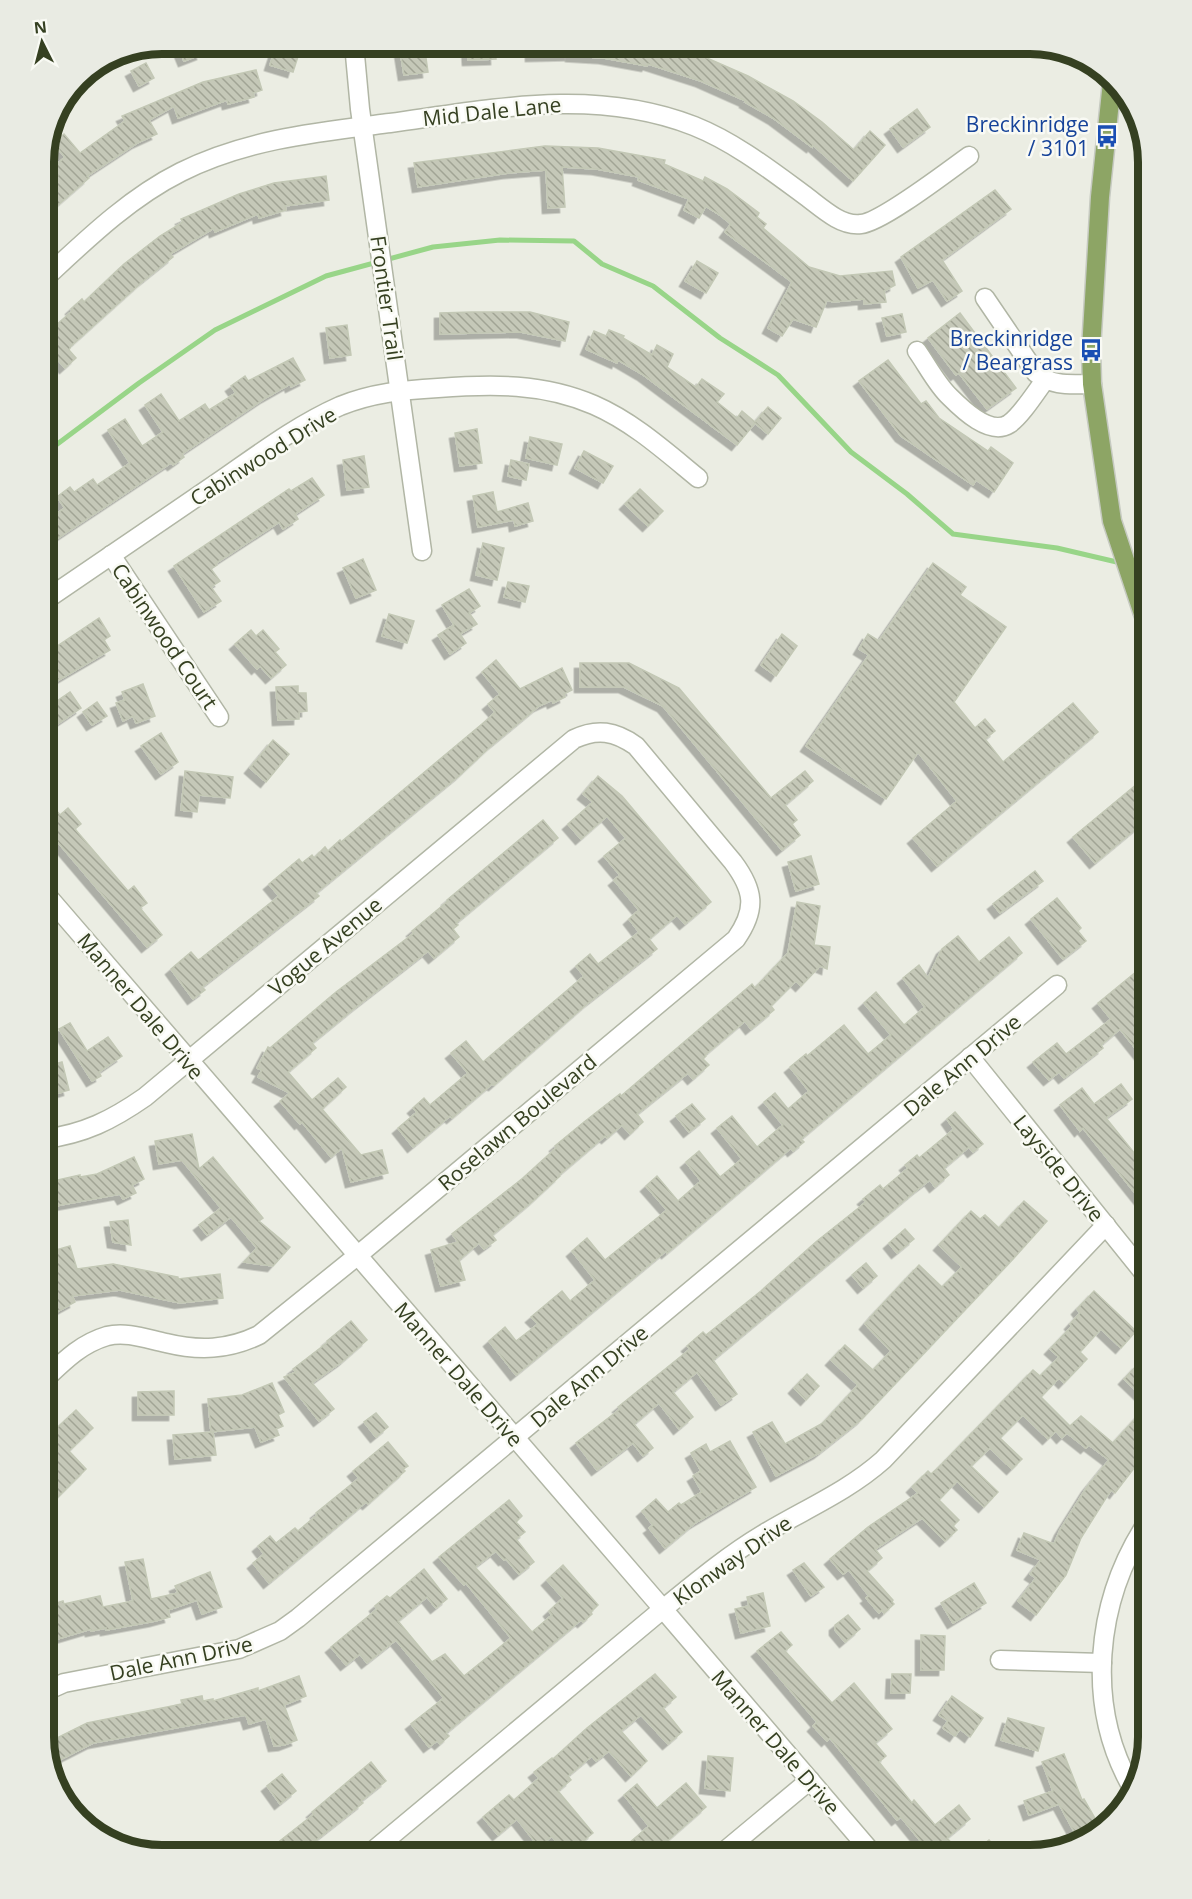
<svg xmlns="http://www.w3.org/2000/svg" width="1192" height="1899" viewBox="0 0 1192 1899" font-family="'Open Sans',sans-serif">
<style>
.lines{fill:none;stroke-linecap:round;stroke-linejoin:round}
.stream{stroke:#98d588;stroke-width:5}
.building{fill:url(#building-back-hatch);stroke:#c3c8b5;stroke-width:1.5;filter:url(#shadow)}
.minor-casing{stroke:#b1b6a5;stroke-width:21}
.tertiary-casing{stroke:#b1b6a5;stroke-width:21}
.primary-casing{stroke:#c6cac1;stroke-width:21}
.minor{stroke:#fff;stroke-width:18}
.tertiary{stroke:#fff;stroke-width:18}
.primary{stroke:#8da565;stroke-width:18}
.labels{text-anchor:middle;dominant-baseline:central;stroke-width:5;stroke-linejoin:round;paint-order:stroke}
.street-label{font-size:21px;fill:#354021;stroke:#f9faf4}
.transit-label{font-size:21px;fill:#164399;stroke:#f9faf4;text-anchor:end}
.rim{fill:none;stroke:#354021;stroke-width:8}
</style>
<defs>
<pattern id="building-back-hatch" width="6" height="6" patternUnits="userSpaceOnUse" patternTransform="scale(1.5)"><rect width="6" height="6" fill="#c5c8b8"/><path d="M-1 5l2 2M0 0l6 6M5-1l2 2" fill="none" stroke="#a1a495"/></pattern>
<filter id="shadow"><feDropShadow dx="-5.5" dy="5.5" stdDeviation="0" flood-color="#0004"/></filter>
</defs>
<rect width="100%" height="100%" fill="#ebede3"/>
<g class="lines">
<!-- stream -->
<g class="stream">
<path d="M44 454 139 383 215 330 326 276 433 247 500 240 574 241 602 264 653 286 720 338 778 375 851 452 907 494 953 534 1057 548 1121 563"/>
<path d="M1130 565 1148 569"/>
</g>
</g>
<!-- building -->
<g class="building">
<path d="M177 44H198L202 54 184 61Z"/>
<path d="M277 44H302L293 72 270 65Z"/>
<path d="M399 44H424L428 72 404 75Z"/>
<path d="M467 44H495L496 59 468 60Z"/>
<path d="M531 44H570V55L531 56Z"/>
<path d="M572 44H642L667 49 668 45 700 55 748 76 793 101 822 122 854 150 870 131 885 145 853 181 813 145 812 147 773 118 745 102 746 101 701 81 648 64 647 66 604 58 571 56Z"/>
<path d="M146 63 154 78 139 86 131 71Z"/>
<path d="M256 70 262 90 253 93 254 97 228 104 227 100 178 118 174 106 149 120 157 134 137 143 87 176 89 178 44 217V187L58 175 52 169 65 157 53 143 64 134 80 153 125 121 122 116 203 82Z"/>
<path d="M917 109 930 127 903 147 890 129Z"/>
<path d="M545 146 598 148 665 160 664 164 703 181 705 177 727 189 759 213 757 217 766 224 763 228 809 267 840 276 892 271 895 285 884 291 886 302 864 304V299L833 302 827 300 816 327 793 319 782 336 768 328 792 282 725 232 731 224 720 215 706 206 699 218 684 210 689 199 638 180 639 177 597 169 562 167 565 207 548 208 546 170 508 173 418 187 414 163Z"/>
<path d="M326 176 329 200 285 206 286 210 259 218 258 214 215 232 214 228 170 254 173 257 142 282 71 346 69 350 76 358 65 368 58 360 44 374V336L72 311 71 309 82 299 84 302 124 264 160 236 183 222 181 219 239 194 274 183Z"/>
<path d="M995 190 1011 209 942 260 962 291 947 301 933 280 918 288 901 257Z"/>
<path d="M697 261 718 273 706 293 685 281Z"/>
<path d="M472 312H530L569 322 565 341 521 332 440 334V313Z"/>
<path d="M960 313 1016 388 987 409 959 373 956 375 928 338Z"/>
<path d="M902 314 906 332 887 336 882 318Z"/>
<path d="M347 325 351 355 330 358 326 328Z"/>
<path d="M609 330 624 336 623 338 652 355 657 345 673 354 667 367 696 387 702 379 724 394 717 402 737 418 742 411 755 422 768 407 781 418 768 434 755 423 737 445 642 374 618 360 617 363 586 349 594 331 606 336Z"/>
<path d="M293 358 305 380 291 387 290 384 267 397 182 454 184 457 173 465 171 463 52 542 44 530V522L65 508 57 497 70 487 74 492 93 479 97 485 130 463 108 430 125 419 142 446 163 432 145 405 161 394 179 421 205 404 209 410 225 400 236 393 231 386 245 376 248 381Z"/>
<path d="M888 360 921 404 926 401 939 418 988 451 991 447 1013 463 994 492 976 480 973 485 901 436 859 381Z"/>
<path d="M477 429 482 463 460 466 455 433Z"/>
<path d="M530 437 562 444 557 465 526 458Z"/>
<path d="M584 451 613 466 603 483 575 468Z"/>
<path d="M364 456 369 487 347 490 343 460Z"/>
<path d="M511 460 529 464 526 480 508 476Z"/>
<path d="M312 478 324 495 295 514 298 519 283 529 279 522 216 563 217 565 211 569 220 581 211 587 221 601 204 612 174 566 289 489 291 491Z"/>
<path d="M640 489 663 511 648 526 625 504Z"/>
<path d="M493 492 497 512 528 503 533 521 515 526 514 520 478 527 473 496Z"/>
<path d="M483 543 504 548 497 580 476 575Z"/>
<path d="M363 559 376 590 356 598 343 568Z"/>
<path d="M933 563 966 587 960 595 1006 627 954 702 975 728 985 719 995 731 985 739 1003 762 1073 703 1098 732 937 866 913 838 957 801 918 752 886 799 806 746 869 655 859 649 868 634 879 641Z"/>
<path d="M508 582 529 586 525 602 504 597Z"/>
<path d="M469 589 480 606 469 613 477 624 460 634 466 643 450 654 438 635 454 625 442 605Z"/>
<path d="M389 614 414 621 407 643 382 636Z"/>
<path d="M99 618 110 636 104 640 110 650 52 684 44 670V655Z"/>
<path d="M251 630 256 636 263 630 279 649 275 652 286 665 271 678 260 666 257 669 235 644Z"/>
<path d="M782 634 797 646 776 676 761 665Z"/>
<path d="M496 660 520 689 562 668 572 690 564 694 565 697 553 703 552 700 539 706 492 745 460 775 316 893 319 896 202 987 205 990 193 999 171 969 191 952 198 960 200 959 279 896 269 884 299 859 302 863 312 855 314 858 325 847 328 851 340 840 341 842 488 719 495 712 488 704 500 694 482 672Z"/>
<path d="M580 663H629L679 688 771 798 805 771 813 781 785 805 797 820 792 824 800 835 782 850 663 706 624 687H580Z"/>
<path d="M143 684 155 716 136 723 133 716 123 721 116 703 125 700 122 692Z"/>
<path d="M298 686V693H306L307 711 299 712V719L278 720 276 687Z"/>
<path d="M70 692 81 708 44 733V710Z"/>
<path d="M97 702 107 716 92 725 83 712Z"/>
<path d="M161 733 178 762 161 774 141 746Z"/>
<path d="M273 740 289 754 266 782 250 768Z"/>
<path d="M185 771 233 777 230 798 199 795 197 812 181 810Z"/>
<path d="M1149 774V818L1095 863 1073 837Z"/>
<path d="M598 776 622 796 711 902 685 924 677 915 649 939 657 949 588 1003 494 1085 492 1084 452 1118 450 1116 413 1147 398 1128 417 1112 413 1108 424 1098 430 1105 468 1073 451 1053 466 1041 483 1062 584 976 576 966 590 954 598 964 639 932 629 919 639 910 614 880 620 875 604 856 626 838 607 816 581 839 568 824 593 802 583 794Z"/>
<path d="M52 805 60 815 68 808 81 824 75 829 128 891 134 886 147 903 140 908 162 935 147 947 44 826V812Z"/>
<path d="M543 820 558 838 456 923 458 925 453 929 459 937 434 958 428 951 356 1007 312 1043 316 1048 288 1072 312 1100 338 1078 346 1087 322 1109 361 1155 382 1150 388 1173 351 1182 342 1148 331 1157 302 1122 300 1124 280 1101 290 1093 258 1077 262 1070 257 1068 268 1047 270 1048 336 992 414 933 412 931 448 901 447 900Z"/>
<path d="M811 856 819 884 796 891 788 862Z"/>
<path d="M1035 871 1043 881 1000 913 993 904Z"/>
<path d="M1057 898 1081 928 1078 931 1086 941 1063 959 1031 919Z"/>
<path d="M797 902 820 906 814 945 830 947 827 969 820 966 801 986 796 981 771 1006 774 1010 751 1029 745 1021 705 1055 706 1056 703 1059 709 1065 693 1079 688 1073 637 1114 643 1122 630 1134 622 1125 607 1138 605 1136 559 1175 560 1176 534 1200 492 1235 496 1240 484 1249 479 1243 459 1260 465 1280 441 1286 431 1250 458 1242 452 1234 523 1178 556 1148 555 1146 584 1122 620 1094 621 1096 752 984 755 988 788 953Z"/>
<path d="M958 936 979 962 1009 937 1022 953 801 1139 804 1142 793 1151 791 1148 667 1253 666 1251 516 1375 489 1341 505 1327 516 1341 538 1324 531 1317 562 1291 570 1301 595 1280 572 1251 587 1238 605 1260 667 1210 646 1186 657 1176 678 1201 701 1181 686 1162 699 1151 720 1177 742 1159 717 1128 732 1116 757 1147 783 1125 764 1102 775 1093 788 1109 809 1091 790 1067 806 1054 807 1056 844 1025 868 1054 891 1035 864 1003 876 992 904 1025 925 1007 903 978 919 965 928 978 942 949Z"/>
<path d="M1148 962V1006L1135 1017 1148 1033V1064L1120 1029 1101 1045 1103 1048 1064 1078 1059 1072 1049 1080 1033 1062 1057 1043 1066 1054 1111 1019 1098 1003Z"/>
<path d="M70 1023 87 1051 108 1037 122 1056 99 1072 101 1076 92 1081 59 1029Z"/>
<path d="M62 1062 69 1090 55 1094 54 1090 44 1093V1067Z"/>
<path d="M1121 1084 1132 1099 1106 1118 1148 1170V1209L1083 1128 1080 1131 1060 1105 1082 1088 1094 1104Z"/>
<path d="M692 1104 705 1119 689 1132 676 1116Z"/>
<path d="M955 1112 983 1144 973 1152 969 1147 944 1168 949 1175 935 1187 930 1180 918 1189 713 1360 737 1394 721 1405 697 1372 673 1392 693 1417 679 1429 659 1403 634 1424 653 1448 643 1456 633 1443 597 1470 576 1443 620 1409 618 1407 690 1349 687 1346 703 1332 706 1335 761 1291 817 1241 866 1202 863 1199 880 1185 883 1189 908 1168 905 1165 917 1155 919 1158 954 1129 947 1119Z"/>
<path d="M192 1134 199 1169 213 1157 263 1218 259 1221 290 1247 273 1266 244 1262 257 1248 231 1217 207 1235 199 1225 221 1208 182 1160 159 1164 155 1141Z"/>
<path d="M134 1157 144 1179 132 1185 136 1193 123 1199 120 1194 44 1208V1183L80 1175V1177L97 1174Z"/>
<path d="M1024 1201 1047 1221 1013 1259 862 1419 819 1453 776 1476 753 1432 772 1422 785 1444 823 1423 858 1385 831 1360 845 1345 873 1370 891 1351 865 1324 876 1311 919 1265 942 1287 962 1267 939 1245 971 1211 980 1219 985 1215 999 1228Z"/>
<path d="M128 1220 131 1245 113 1242 110 1222Z"/>
<path d="M905 1229 914 1239 897 1253 889 1243Z"/>
<path d="M70 1246 77 1269 113 1264 178 1277V1279L220 1274 223 1298 180 1303 120 1290 72 1296 75 1302 44 1319 45 1282 56 1275 49 1252Z"/>
<path d="M866 1263 877 1276 863 1288 852 1275Z"/>
<path d="M1094 1291 1136 1331 1121 1348 1101 1329 1080 1352 1087 1359 1064 1383 1059 1378 1041 1397 1070 1426 1081 1416 1113 1443 1148 1405V1450L1115 1493 1111 1490 1081 1538 1066 1575 1036 1615 1018 1601 1036 1578 1030 1574 1041 1560 1017 1550 1024 1533 1054 1544 1060 1530 1087 1487 1109 1460 1089 1445 1086 1448 1067 1433 1062 1438 1056 1431 1048 1439 1023 1415 1000 1438 1022 1459 1012 1469 990 1448 971 1466 998 1492 984 1507 957 1481 939 1500 959 1520 953 1526 957 1530 945 1541 922 1518 875 1549 882 1558 867 1571 893 1600 892 1602 894 1604 884 1613 882 1610 879 1613 866 1598 869 1596 849 1570 843 1574 830 1559 868 1527 918 1493 912 1487 928 1471 931 1474 939 1467 1033 1370 1040 1376 1059 1357 1050 1349 1072 1326 1070 1324 1080 1313 1077 1309Z"/>
<path d="M351 1321 367 1340 343 1361 312 1383 334 1409 319 1421 284 1377 296 1372 293 1369 328 1342 327 1341Z"/>
<path d="M1138 1364 1148 1373V1402L1124 1379Z"/>
<path d="M807 1374 819 1386 806 1400 794 1388Z"/>
<path d="M272 1383 284 1412 278 1415 283 1426 276 1429 279 1435 261 1442 255 1427 211 1432 208 1399 242 1395Z"/>
<path d="M174 1391V1415H138V1392Z"/>
<path d="M76 1410 93 1428 69 1451 86 1469 44 1511V1440Z"/>
<path d="M376 1413 388 1427 376 1437 364 1422Z"/>
<path d="M213 1432 216 1455 175 1459 173 1435Z"/>
<path d="M730 1441 756 1487 695 1523 665 1548 649 1528 653 1525 642 1511 656 1499 668 1512 679 1503 681 1505 702 1492 693 1476 701 1471 691 1453 706 1444 710 1452Z"/>
<path d="M388 1442 408 1466 403 1469 405 1471 368 1504 366 1502 269 1583 253 1563 264 1554 258 1546 270 1536 276 1543 295 1528 298 1531 317 1515 316 1513 359 1478 353 1471Z"/>
<path d="M509 1500 522 1516 516 1522 525 1532 516 1539 534 1562 519 1574 506 1559 504 1560 496 1551 475 1567 532 1632 552 1615 549 1611 563 1598 547 1580 563 1565 598 1605 591 1612 592 1614 583 1622 581 1620 458 1723 446 1733 449 1736 440 1744 437 1741 429 1747 411 1724 444 1698 396 1640 367 1663 360 1654 346 1665 331 1647 377 1609 375 1606 387 1596 390 1598 424 1569 447 1599 436 1608 427 1597 398 1621 432 1662 445 1654 464 1676 511 1638 466 1583 464 1585 439 1557Z"/>
<path d="M143 1559 151 1599 178 1593 175 1586 210 1572 222 1607 202 1614 197 1600 168 1610 170 1617 155 1621 106 1630V1628L91 1631V1629L44 1643V1607L63 1601 64 1604 100 1596 103 1607 133 1601 125 1562Z"/>
<path d="M804 1563 824 1587 811 1596 793 1570Z"/>
<path d="M974 1583 986 1603 953 1623 941 1603Z"/>
<path d="M763 1593 770 1626 741 1633 735 1609 749 1606 747 1597Z"/>
<path d="M848 1615 860 1629 845 1642 835 1630V1625Z"/>
<path d="M781 1632 792 1645 785 1651 832 1703 854 1683 892 1729 875 1743 886 1756 879 1762 912 1803 914 1800 935 1825 959 1805 970 1819 947 1838 962 1855H932L901 1817 897 1820 830 1738 827 1741 813 1726 817 1722 757 1651Z"/>
<path d="M921 1635 945 1636 944 1670H921Z"/>
<path d="M655 1674 676 1697 663 1708 682 1732 668 1744 641 1715 621 1731 647 1761 631 1776 609 1751 596 1761 592 1756 568 1776 571 1780 558 1791 593 1833 566 1855 552 1836 539 1847 517 1819 498 1835 483 1817 509 1795 514 1800 539 1778 534 1772 552 1758 553 1759 587 1728Z"/>
<path d="M892 1674H911L910 1693H891Z"/>
<path d="M299 1676 306 1696 284 1705 297 1740 284 1745 274 1746 266 1719 249 1724 246 1715 93 1743 50 1765 45 1744 87 1723 182 1704 181 1700 202 1696 203 1701 213 1699V1701L258 1688V1691Z"/>
<path d="M952 1696 983 1718 970 1737 960 1729 955 1736 943 1728 948 1721 939 1715Z"/>
<path d="M1008 1718 1044 1728 1038 1751 1001 1740Z"/>
<path d="M1064 1754 1082 1800 1084 1799 1100 1827 1081 1844 1059 1804 1029 1815 1024 1801 1053 1791 1042 1762Z"/>
<path d="M708 1756 733 1758 730 1791 705 1788Z"/>
<path d="M371 1762 386 1781 361 1801 363 1803 297 1855H262L314 1814 312 1812Z"/>
<path d="M282 1774 296 1791 280 1804 267 1786Z"/>
<path d="M686 1783 706 1807 651 1855H615L649 1826 624 1795 637 1784 657 1808Z"/>
<path d="M989 1840 1003 1856 970 1855Z"/>
</g>
<g class="lines">
<!-- minor casing -->
<g class="minor-casing">
<g id="minor">
<path d="M354 44 360 109 422 551"/>
<path d="M44 279C86 240 129 198 181 172 247 139 319 132 390 123 492 109 594 87 694 126 734 142 769 169 803 194 814 202 824 211 836 218 843 222 853 225 861 224 882 222 948 171 969 156"/>
<path d="M985 298 1036 373C1054 387 1070 384 1092 384"/>
<path d="M917 351C927 365 937 385 950 397 963 410 990 436 1009 424 1021 416 1036 392 1045 380"/>
<path d="M111 555 219 717"/>
<path d="M44 601C103 561 162 521 220 481 259 454 297 425 340 406 372 393 403 390 438 388 492 384 543 383 594 405 633 422 665 451 698 478"/>
<path d="M44 892 663 1609C695 1583 727 1556 762 1535 803 1510 847 1492 883 1460L1106 1225"/>
<path d="M970 1057 1148 1278"/>
<path d="M44 1380C63 1362 80 1344 107 1336 126 1331 147 1339 166 1343 199 1351 228 1350 259 1335L357 1256 736 939C757 909 754 890 733 862L636 746C615 731 597 728 574 739L145 1097C112 1120 84 1134 44 1139"/>
<path d="M1000 1660 1102 1663"/>
<path d="M44 1692 64 1683 239 1649 280 1631 298 1618 1057 985"/>
<path d="M1134 1791C1084 1707 1095 1601 1148 1521"/>
<path d="M720 1855 810 1780"/>
</g>
</g>
<!-- tertiary casing -->
<g class="tertiary-casing">
<path id="tertiary" d="M368 1855 663 1609 874 1855"/>
</g>
<!-- primary casing -->
<g class="primary-casing">
<path id="primary" d="M1112 82 1100 197 1091 350 1092 384 1112 521 1142 611 1148 625"/>
</g>
<!-- minor -->
<use href="#minor" class="minor"/>
<!-- tertiary -->
<use href="#tertiary" class="tertiary"/>
<!-- primary -->
<use href="#primary" class="primary"/>
</g>
<!-- icons -->
<defs>
<g id="bus-bare" transform="scale(1.8)"><path d="M-5-6H5V4H4V6H2V4H-2V6H-4V4H-5ZM-3.5-4V0h7V-4ZM-3.5 1.2v1.5H-2V1.2ZM2 1.2v1.5H3.5V1.2Z" fill="#1a4fb4" stroke="#f9faf4" stroke-width="2.5" paint-order="stroke"/></g>
</defs>
<g fill-rule="evenodd">
<use href="#bus-bare" x="1107" y="136"/>
<use href="#bus-bare" x="1091" y="350"/>
</g>
<g class="labels">
<!-- street labels -->
<g class="street-label">
<text transform="translate(492 111) rotate(-6)">Mid Dale Lane</text>
<text transform="translate(387 298) rotate(82)">Frontier Trail</text>
<text transform="translate(263 456) rotate(-32)">Cabinwood Drive</text>
<text transform="translate(165 636) rotate(56)">Cabinwood Court</text>
<text transform="translate(325 946) rotate(-40)">Vogue Avenue</text>
<text transform="translate(141 1006) rotate(50)">Manner Dale Drive</text>
<text transform="translate(962 1065) rotate(-40)">Dale Ann Drive</text>
<text transform="translate(517 1122) rotate(-40)">Roselawn Boulevard</text>
<text transform="translate(1059 1168) rotate(51)">Layside Drive</text>
<text transform="translate(459 1374) rotate(49)">Manner Dale Drive</text>
<text transform="translate(589 1376) rotate(-40)">Dale Ann Drive</text>
<text transform="translate(732 1560) rotate(-35)">Klonway Drive</text>
<text transform="translate(181 1658) rotate(-12)">Dale Ann Drive</text>
<text transform="translate(776 1742) rotate(49)">Manner Dale Drive</text>
</g>
<!-- transit labels -->
<g class="transit-label">
<text x="1089" y="124">Breckinridge<tspan x="1089" dy="24">/ 3101</tspan></text>
<text x="1073" y="338">Breckinridge<tspan x="1073" dy="24">/ Beargrass</tspan></text>
</g>
</g>
<!-- crop -->
<path d="M0 0H1192V1899H0ZM162 54H1030A108 108 0 0 1 1138 162V1737A108 108 0 0 1 1030 1845H162A108 108 0 0 1 54 1737V162A108 108 0 0 1 162 54Z" fill="#e9ebe3" fill-rule="evenodd"/>
<path class="rim" d="M162 54H1030A108 108 0 0 1 1138 162V1737A108 108 0 0 1 1030 1845H162A108 108 0 0 1 54 1737V162A108 108 0 0 1 162 54Z"/>
<!-- north arrow -->
<g transform="translate(42 42) rotate(354)" stroke="#f9faf4" stroke-width="4.5" paint-order="stroke">
<path d="M0-4.5L10 22L0 15L-10 22Z" fill="#354021"/>
<text y="-9" font-size="16" font-weight="bold" text-anchor="middle" fill="#354021">N</text>
</g>
</svg>
